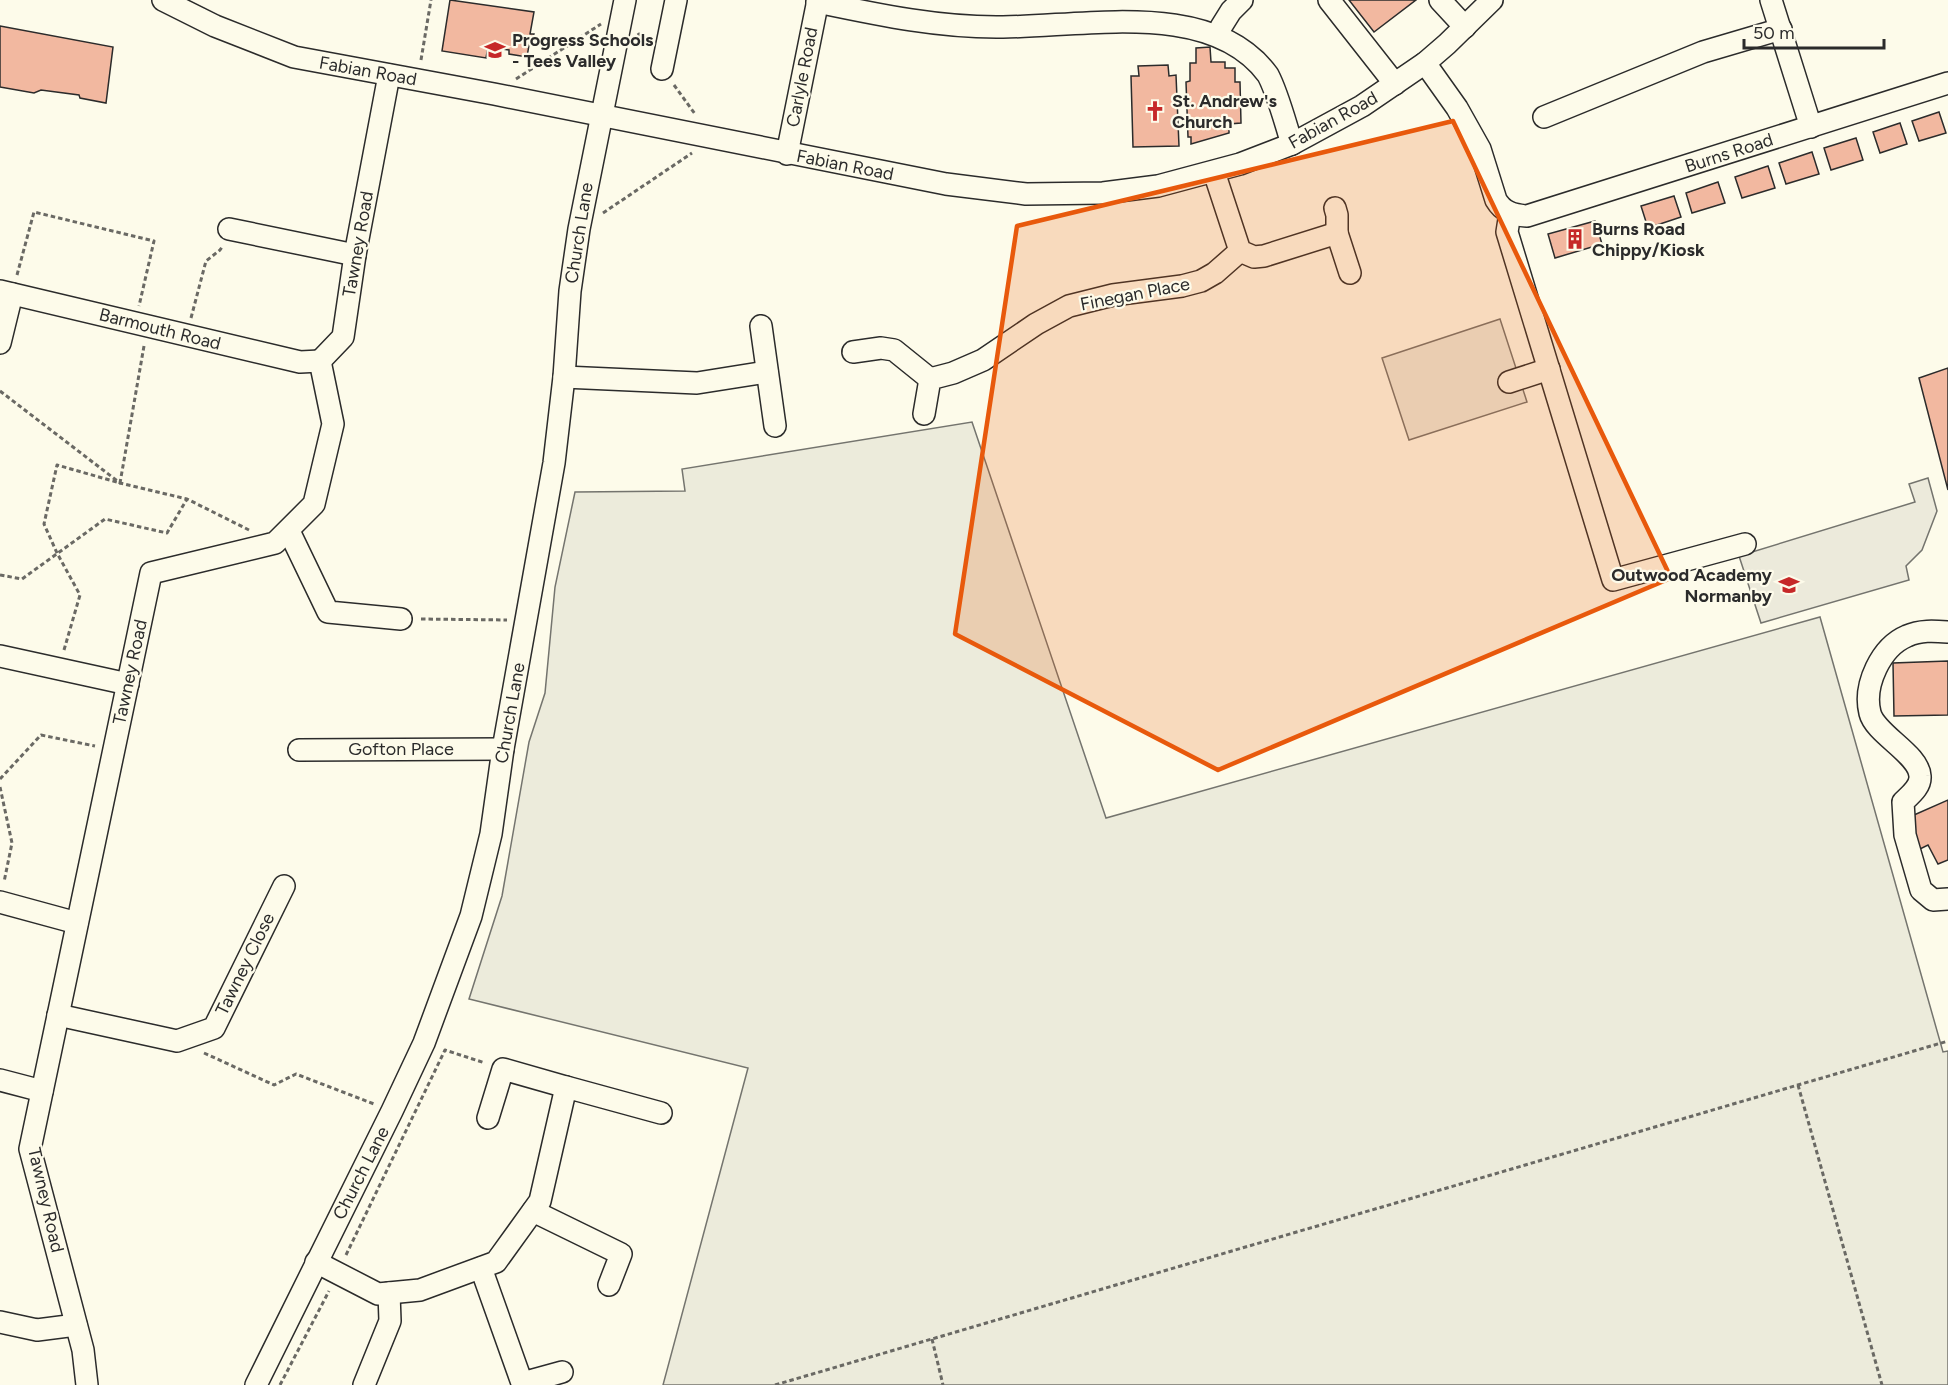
<svg xmlns="http://www.w3.org/2000/svg" width="1948" height="1385" viewBox="0 0 1948 1385" font-family="Figtree,sans-serif">
<style>
.green{fill:#ecebdb;stroke:#74746e;stroke-width:1.5}
.parking{fill:#eceadb;stroke:#74746e;stroke-width:1.5}
.building{fill:#f2b8a0;stroke:#2b2b2b;stroke-width:1.5}
.lines{fill:none;stroke-linecap:round;stroke-linejoin:round}
.minor-casing{stroke:#2b2b2b;stroke-width:24}
.path{stroke:#6a6964;stroke-width:3;stroke-dasharray:4.5 3;stroke-linecap:butt}
.minor{stroke:#fdfbea;stroke-width:21}
.marked{fill:#e8590c;fill-opacity:0.2;stroke:#e8590c;stroke-width:4.5;stroke-linejoin:round}
.labels{text-anchor:middle;dominant-baseline:central;stroke-width:4.5;stroke-linejoin:round;paint-order:stroke}
.poi-label{font-size:18px;font-weight:bold;fill:#2b2b2b;stroke:#fdfbea;text-anchor:start}
.street-label{font-size:18px;fill:#2b2b2b;stroke:#fdfbea}
</style>
<rect width="100%" height="100%" fill="#fdfbea"/>
<!-- green -->
<path class="green" d="M972 422 1106 818 1820 617 1943 1052 1948 1051V1385H663L748 1068 469 999 502 896 529 742 545 693 555 587 575 492 685 491 682 469Z"/>
<!-- parking -->
<g class="parking">
<path d="M1500 319 1527 402 1409 440 1382 358Z"/>
<path d="M1928 478 1937 511 1922 550 1906 566 1909 580 1761 623 1739 556 1915 502 1909 484Z"/>
</g>
<!-- building -->
<g class="building">
<path d="M450 0 534 12 530 34H534L533 45H529L527 57 509 54V50L488 47 486 58 442 51Z"/>
<path d="M1349 0H1416L1374 32Z"/>
<path d="M0 26 113 47 106 103 80 98 79 95 41 90 34 93 0 87Z"/>
<path d="M1210 47 1211 62H1225V68H1235V82H1240L1241 123 1229 124V133L1191 144V137H1188L1186 82 1190 81V63H1196V48Z"/>
<path d="M1168 65 1169 76 1176 75 1179 146 1133 147 1131 76H1139L1138 66Z"/>
<path d="M1939 112 1946 133 1919 141 1912 121Z"/>
<path d="M1900 123 1907 144 1880 153 1873 132Z"/>
<path d="M1856 138 1863 160 1831 170 1824 148Z"/>
<path d="M1812 152 1819 174 1786 184 1779 163Z"/>
<path d="M1768 166 1775 188 1742 198 1735 177Z"/>
<path d="M1718 182 1725 203 1692 213 1686 193Z"/>
<path d="M1674 196 1681 217 1648 228 1641 206Z"/>
<path d="M1595 221 1602 244 1555 258 1548 234Z"/>
<path d="M1948 368V490L1919 378Z"/>
<path d="M1948 661V715L1894 716 1893 663Z"/>
<path d="M1948 800V860L1938 864 1928 845 1918 850 1905 819Z"/>
</g>
<g class="lines">
<!-- minor casing -->
<g class="minor-casing">
<g id="minor">
<path d="M163 0 215 26 294 57 494 94 946 184 1026 194 1103 193 1158 186 1240 164 1292 144 1362 106 1425 63 1447 44 1492 0"/>
<path d="M1329 0 1395 84"/>
<path d="M1440 0 1465 27"/>
<path d="M1771 0 1811 127"/>
<path d="M817 2C879 15 940 28 1003 27 1090 26 1213 0 1268 75 1278 94 1285 122 1292 144"/>
<path d="M1221 27 1231 11 1242 0"/>
<path d="M1425 63 1457 108 1480 149 1496 200C1503 212 1513 215 1527 216L1948 83"/>
<path d="M662 69 676 0"/>
<path d="M1544 117 1703 52 1781 29"/>
<path d="M787 154 818 0"/>
<path d="M1214 172 1240 251 1254 257 1264 256 1337 233 1350 273"/>
<path d="M1335 208 1337 215V233"/>
<path d="M1510 213 1507 232 1613 580 1745 544"/>
<path d="M229 229 355 255"/>
<path d="M0 291 300 362 320 361"/>
<path d="M761 326 775 426"/>
<path d="M0 343 12 294"/>
<path d="M853 352 881 348 894 350 930 379"/>
<path d="M320 361 343 337 355 255 389 75"/>
<path d="M564 377 697 383 767 372"/>
<path d="M1509 382 1549 369"/>
<path d="M924 414 930 379 953 373 983 360 1036 324 1069 306 1113 295 1182 286 1201 281 1215 273 1240 251"/>
<path d="M289 531 328 612 401 619"/>
<path d="M1948 632C1934 631 1920 630 1907 636 1881 647 1863 685 1870 713 1875 734 1919 754 1920 776 1921 787 1910 795 1903 802L1905 835 1921 890 1933 900 1948 899"/>
<path d="M0 656 128 684"/>
<path d="M299 750 503 749"/>
<path d="M0 902 77 923"/>
<path d="M58 1015 177 1041 214 1028 284 886"/>
<path d="M0 1080 42 1091"/>
<path d="M488 1118 503 1069 566 1087"/>
<path d="M533 1211 621 1254 609 1285"/>
<path d="M316 1262 378 1294 420 1290 496 1262 540 1201 566 1087 661 1113"/>
<path d="M481 1268 522 1383 562 1372"/>
<path d="M0 1322 37 1330 76 1325"/>
<path d="M87 1385 83 1350 30 1149 151 573 275 543 314 504 333 424 320 361"/>
<path d="M256 1385 392 1111 424 1043 471 916 491 834 503 749 554 463 564 377 570 291 579 229 625 0"/>
<path d="M364 1385 390 1321 389 1293"/>
</g>
</g>
<!-- path -->
<g class="path">
<path d="M638 33 646 45"/>
<path d="M421 60 431 0"/>
<path d="M516 79 601 24"/>
<path d="M674 85 695 114"/>
<path d="M603 213 692 153"/>
<path d="M17 275 34 212 154 241 139 306"/>
<path d="M191 318 206 261 220 250 222 247"/>
<path d="M0 391 120 483 187 499 249 530"/>
<path d="M0 575 22 579 105 519 167 533 187 499"/>
<path d="M421 619 507 620"/>
<path d="M64 650 80 595 57 553 44 524 57 465 120 483 144 346"/>
<path d="M0 779 41 735 95 746"/>
<path d="M0 787 12 843 4 882"/>
<path d="M204 1053 274 1085 296 1074 374 1104"/>
<path d="M1798 1085 1882 1385"/>
<path d="M346 1255 445 1050 485 1063"/>
<path d="M932 1339 943 1385"/>
<path d="M280 1385 329 1291"/>
<path d="M775 1385 1948 1041"/>
</g>
<!-- minor -->
<use href="#minor" class="minor"/>
</g>
<!-- marked area -->
<path class="marked" d="M1453 121 1671 578 1218 770 955 634 1017 226Z"/>
<!-- icons -->
<defs>
<g id="school-bare" transform="scale(1.62)"><path d="M0-5L7-2L0 1L-7-2ZM-4 1L0 2.5L4 1V4Q0 6-4 4Z" fill="#c62828" stroke="#fdfbea" stroke-width="2.5" paint-order="stroke"/></g>
<g id="church-bare" transform="scale(1.62)"><path d="M-1.2-6h2.4v3.5h3.3v2.4h-3.3V6h-2.4V-.1h-3.3v-2.4h3.3Z" fill="#c62828" stroke="#fdfbea" stroke-width="2.5" paint-order="stroke"/></g>
<g id="building-bare" transform="scale(1.62)"><path d="M-4-6H4V6H1V3H-1V6H-4ZM-2.5-4.3h1.7v1.8h-1.7ZM.8-4.3h1.7v1.8H.8ZM-2.5-1h1.7V.8h-1.7ZM.8-1h1.7V.8H.8Z" fill="#c62828" stroke="#fdfbea" stroke-width="2.5" paint-order="stroke"/></g>
</defs>
<g fill-rule="evenodd">
<use href="#school-bare" x="495" y="50"/>
<use href="#church-bare" x="1155" y="111"/>
<use href="#building-bare" x="1575" y="239"/>
<use href="#school-bare" x="1789" y="585"/>
</g>
<g class="labels">
<!-- poi labels -->
<g class="poi-label">
<text x="512" y="40">Progress Schools<tspan x="512" dy="21">- Tees Valley</tspan></text>
<text x="1172" y="101">St. Andrew's<tspan x="1172" dy="21">Church</tspan></text>
<text x="1592" y="229">Burns Road<tspan x="1592" dy="21">Chippy/Kiosk</tspan></text>
<text x="1772" y="575" text-anchor="end">Outwood Academy<tspan x="1772" dy="21">Normanby</tspan></text>
</g>
<!-- street labels -->
<g class="street-label">
<text transform="translate(368 71) rotate(10)">Fabian Road</text>
<text transform="translate(802 77) rotate(-79)">Carlyle Road</text>
<text transform="translate(1333 120) rotate(-29)">Fabian Road</text>
<text transform="translate(1729 153) rotate(-18)">Burns Road</text>
<text transform="translate(845 165) rotate(11)">Fabian Road</text>
<text transform="translate(579 233) rotate(-81)">Church Lane</text>
<text transform="translate(358 244) rotate(-80)">Tawney Road</text>
<text transform="translate(1135 294) rotate(-11)">Finegan Place</text>
<text transform="translate(160 329) rotate(14)">Barmouth Road</text>
<text transform="translate(130 672) rotate(-78)">Tawney Road</text>
<text transform="translate(510 713) rotate(-80)">Church Lane</text>
<text x="401" y="749">Gofton Place</text>
<text transform="translate(245 964) rotate(-64)">Tawney Close</text>
<text transform="translate(361 1173) rotate(-63)">Church Lane</text>
<text transform="translate(46 1200) rotate(77)">Tawney Road</text>
</g>
</g>
<!-- scale -->
<path d="M1744 39v9h140v-9" fill="none" stroke="#2b2b2b" stroke-width="3"/>
<text x="1753" y="39" font-size="18" fill="#2b2b2b" stroke="#fdfbea" stroke-width="4.5" paint-order="stroke">50 m</text>
</svg>
